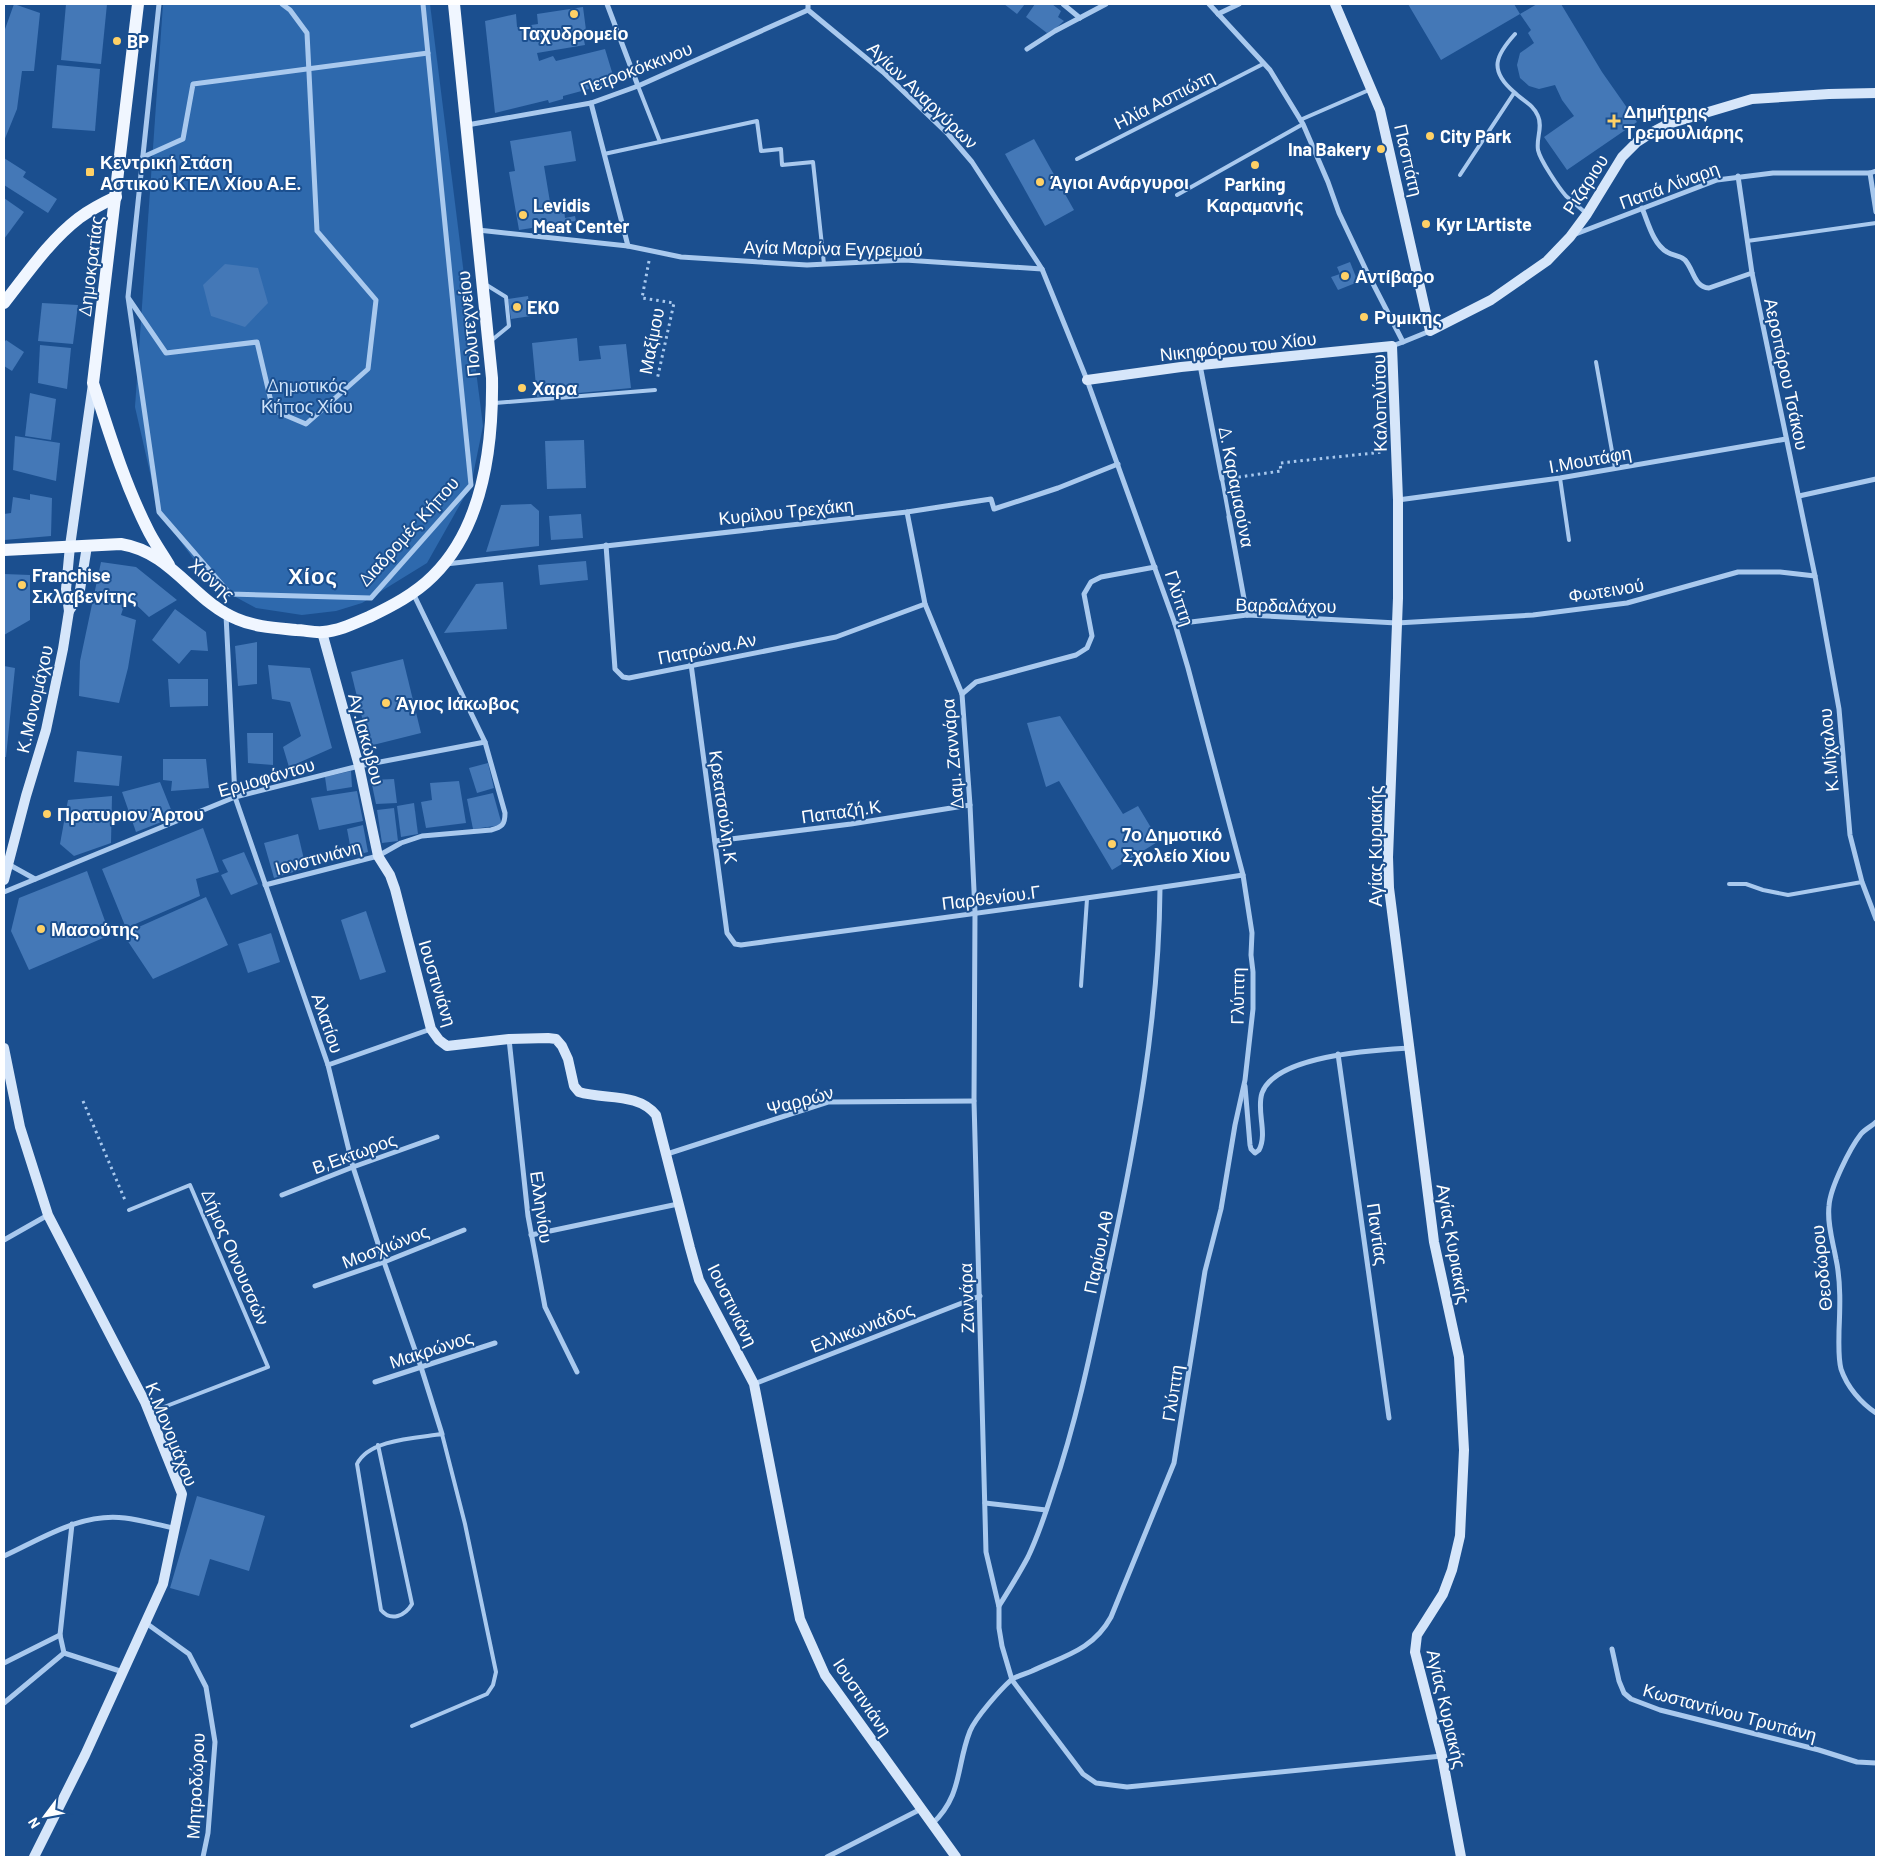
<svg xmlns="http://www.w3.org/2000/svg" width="1880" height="1861" viewBox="0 0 1880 1861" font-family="Barlow,sans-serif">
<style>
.green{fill:#2e69ad}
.building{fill:#4478b7}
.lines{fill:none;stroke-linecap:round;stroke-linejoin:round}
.path{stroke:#a9c9ee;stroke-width:3;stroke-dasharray:2.5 4;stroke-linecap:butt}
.lane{stroke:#a9c9ee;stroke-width:4}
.street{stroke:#a9c9ee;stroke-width:5}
.secondary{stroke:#d6e6fa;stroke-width:10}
.primary{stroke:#f0f6ff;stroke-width:12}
.poi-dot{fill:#ffd166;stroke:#1b4f8f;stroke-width:2}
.labels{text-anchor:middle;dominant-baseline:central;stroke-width:4;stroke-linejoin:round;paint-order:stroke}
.poi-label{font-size:18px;font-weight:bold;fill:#fff;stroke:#1b4f8f;text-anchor:start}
.street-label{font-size:18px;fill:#fff;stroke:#1b4f8f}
.park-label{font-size:18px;fill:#cfe3fa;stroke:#1b4f8f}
.district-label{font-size:22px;font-weight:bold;letter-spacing:1px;fill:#fff;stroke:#1b4f8f}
</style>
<rect width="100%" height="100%" fill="#1b4f8f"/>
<!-- green -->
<path class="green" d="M163 4H430L483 426 471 485 427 563 362 603 336 611 302 615 256 608 230 594 206 576 159 512 135 407Z"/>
<!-- building -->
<g class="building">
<path d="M14 4 40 13 34 71H22L17 109 4 141V32Z"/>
<path d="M66 4H107L101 64 61 60Z"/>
<path d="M1004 4H1025L1017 14Z"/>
<path d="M1035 4H1052L1061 11 1058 17 1064 21 1056 28 1047 33 1026 17Z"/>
<path d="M1408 4H1514L1520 14 1537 4H1561L1602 72 1637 122 1567 170 1544 137 1574 116 1562 100 1555 85 1539 89 1529 86 1520 78 1517 65 1520 53 1534 43 1528 33 1531 30 1520 14 1441 60Z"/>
<path d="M583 7 586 30 582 31 585 45 537 53 539 61 553 56 556 61 605 49 615 82 563 96V99L549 103 548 100 495 113 485 21 516 14 517 27 538 24 537 14Z"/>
<path d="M57 65 100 69 95 131 52 128Z"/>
<path d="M571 131 576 161 544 166 550 202 563 200 565 218 575 216 576 221 519 230 509 172 515 171 510 141Z"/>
<path d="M1034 139 1074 210 1045 226 1005 154Z"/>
<path d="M4 158 26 172 23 177 57 199 48 213 4 185Z"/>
<path d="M4 198 24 212 4 239Z"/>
<path d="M1350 262 1358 282 1338 290 1331 277 1340 274 1337 267Z"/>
<path d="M225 264 258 268 268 303 245 327 211 316 203 285Z"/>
<path d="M528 296 531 316 511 319 508 299Z"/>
<path d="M42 303 78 305 73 344 38 341Z"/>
<path d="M577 338 579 361 601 359 599 346 626 344 631 388 537 397 532 343Z"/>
<path d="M6 340 24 352 12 371 4 366V343Z"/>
<path d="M40 345 71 348 67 389 38 383Z"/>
<path d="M30 393 56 399 51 440 25 436Z"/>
<path d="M15 436 60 443 56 481 13 470Z"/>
<path d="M584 440 586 488 547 489 545 441Z"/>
<path d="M30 494 52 498 51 536 4 540V514L11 513 13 497 30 500Z"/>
<path d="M531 504 539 511V546L486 552 501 505Z"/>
<path d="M581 514 583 538 551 540 549 516Z"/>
<path d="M586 561 588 580 540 585 538 565Z"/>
<path d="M101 562 136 567 177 600 149 617 127 596 121 615 136 620 128 668 119 703 79 696 80 661Z"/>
<path d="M4 574 30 575V620L4 635Z"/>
<path d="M503 582 507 629 444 633 476 584Z"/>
<path d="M175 609 206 632 208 651 191 650 179 664 152 640Z"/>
<path d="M257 642V684L238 686 235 646Z"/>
<path d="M403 659 421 733 369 746 351 672Z"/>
<path d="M268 665 310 668 332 748 289 767 283 747 301 736 290 702 272 699Z"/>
<path d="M4 666 15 668 6 757H4Z"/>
<path d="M168 679H208V706L170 707Z"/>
<path d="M1060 716 1123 814 1138 806 1159 841 1112 870 1059 781 1046 787 1027 723Z"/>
<path d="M247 733H273V765L248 763Z"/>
<path d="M77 751 122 756 119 786 74 782Z"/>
<path d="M163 759H206L209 788 171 791 172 781 163 780Z"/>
<path d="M488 763 494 788 477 793 469 768Z"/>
<path d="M351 771 352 787 327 791 325 777Z"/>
<path d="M394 779 397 803 376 804 371 780Z"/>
<path d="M459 781 466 823 426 828 421 802 432 800 430 783Z"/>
<path d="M160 782 174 817 136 832 122 792Z"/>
<path d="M357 791 363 821 319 830 311 798Z"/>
<path d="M493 793 502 825 473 829 467 799Z"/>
<path d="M112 796 111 843 74 856 60 844 68 800Z"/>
<path d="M414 803 418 834 401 837 397 806Z"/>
<path d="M394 808 398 841 382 843 377 810Z"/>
<path d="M363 825 368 852 352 856 347 829Z"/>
<path d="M203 828 219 872 196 879 200 896 126 928 102 869Z"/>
<path d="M298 834 306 868 274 878 264 843Z"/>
<path d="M244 852 258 884 231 895 221 875 228 872 222 860Z"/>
<path d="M87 871 110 935 29 970 11 931 19 898Z"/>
<path d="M206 897 228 945 153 979 123 934Z"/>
<path d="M366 911 386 972 360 980 341 920Z"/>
<path d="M271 933 280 962 248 973 238 944Z"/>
<path d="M197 1496 265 1516 249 1571 210 1559 199 1596 170 1588Z"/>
</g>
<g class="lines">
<!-- path -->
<g class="path">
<path d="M649 261 642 298 674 303 657 380"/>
<path d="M1232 478 1281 471 1280 463 1383 452"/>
<path d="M83 1101 125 1200"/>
</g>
<!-- lane -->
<g class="lane">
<path d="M1515 34C1496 55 1488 70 1514 92 1523 101 1533 104 1538 116 1543 127 1536 138 1538 150 1540 160 1559 188 1566 196 1573 202 1580 208 1587 214"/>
<path d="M638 86 660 142"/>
<path d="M1300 120 1369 90"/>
<path d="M604 154 757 121 761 151 781 149 782 165 813 162 824 264"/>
<path d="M1077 159 1263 64"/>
<path d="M1460 175 1514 93"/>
<path d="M1177 195 1303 124"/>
<path d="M1747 241 1876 223"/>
<path d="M485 284 506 297 509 326 492 340"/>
<path d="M1596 362 1615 468"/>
<path d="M495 403 655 390"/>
<path d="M1560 478 1569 540"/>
<path d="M1222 479 1229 517"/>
<path d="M1729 884H1746L1763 890 1788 895 1862 882"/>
<path d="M1081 986 1087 899"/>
<path d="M129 1210 190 1185 268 1367 151 1412"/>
<path d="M378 1445 412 1604C405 1616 391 1622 381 1610L357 1464C369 1439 417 1438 442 1434L465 1524 496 1672 493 1685 487 1694 412 1726"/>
</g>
<!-- street -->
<g class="street">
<path d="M159 4 128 297 159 512 230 594 371 598 471 485 423 4"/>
<path d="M607 4 638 86"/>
<path d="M808 4V10L883 72 948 134 972 162 1042 269 1087 380 1175 624 1188 668 1243 875 1252 933 1251 955 1253 972V1009L1245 1080 1235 1125 1221 1209 1205 1271 1174 1463 1111 1617C1093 1650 1064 1656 1032 1671 1025 1674 1016 1676 1011 1680 1000 1690 976 1717 970 1731 956 1766 963 1795 932 1824"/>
<path d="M1063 4 1080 18"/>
<path d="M1209 4 1270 70 1303 124 1328 182 1339 213 1367 272 1403 342 1392 346"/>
<path d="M1218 14 1239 4"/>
<path d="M1027 49 1055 31 1106 4"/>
<path d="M591 103 628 246"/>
<path d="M467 125 591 103 638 86 808 10"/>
<path d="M143 157 183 139 193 84 428 53"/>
<path d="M1870 173 1876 212"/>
<path d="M1738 176 1752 273 1815 576 1839 709 1850 835 1862 882 1876 919"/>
<path d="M1642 208C1648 222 1653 244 1667 252 1673 256 1680 255 1685 260 1694 270 1694 287 1709 288L1752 273"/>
<path d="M478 230 628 246 681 257 807 265 905 260 1042 269"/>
<path d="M1573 235 1717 180 1773 173H1870L1876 171"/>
<path d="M129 299 166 353 257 342 273 410 306 424 368 369 376 300 317 231 307 33 290 10 282 4"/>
<path d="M1403 342 1430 331"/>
<path d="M1200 365 1222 479"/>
<path d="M1799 496 1876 479"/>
<path d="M1398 500 1560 478 1786 439"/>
<path d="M907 512 925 604 962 694 970 805 975 912 974 1101 986 1552 999 1607V1628L1002 1646 1012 1680 1083 1774 1096 1783 1127 1787 1442 1756"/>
<path d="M1229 517 1247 615"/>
<path d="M606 545 615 669 623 677 629 678 836 637 925 604"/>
<path d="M446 564 907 512 991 499 994 509 1058 488 1118 464"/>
<path d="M226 615 235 797 328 1065 353 1167 384 1262 421 1367 442 1434"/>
<path d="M1175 624 1247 615 1397 623 1533 615 1627 603 1738 572H1780L1815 576"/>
<path d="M691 664 727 933 735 944 741 945C909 922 1076 901 1243 875"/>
<path d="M962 694 976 682 1076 655 1087 648 1092 636 1084 594 1091 582 1101 577 1155 567"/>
<path d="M715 841 851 824 970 805"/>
<path d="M8 864 35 879"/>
<path d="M265 885 378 856 401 843 422 836 491 830C502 827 505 825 505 813L485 742 413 593"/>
<path d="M4 892 235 797 359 766 485 742"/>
<path d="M509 1039 528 1216 545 1307 577 1372"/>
<path d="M1338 1054 1389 1418"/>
<path d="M328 1065 431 1029"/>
<path d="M1245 1086 1250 1145 1251 1149 1255 1153 1259 1150C1268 1133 1256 1111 1262 1093 1276 1055 1375 1050 1408 1048"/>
<path d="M1876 1122C1872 1126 1865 1129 1861 1134 1850 1148 1830 1188 1829 1206 1827 1224 1833 1242 1836 1259 1841 1282 1840 1308 1839 1331 1839 1343 1838 1357 1841 1369 1847 1387 1861 1403 1876 1413"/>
<path d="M667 1154 828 1102 974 1101"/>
<path d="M282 1195 353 1167 437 1137"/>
<path d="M531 1235 678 1204"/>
<path d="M4 1240 48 1215"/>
<path d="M315 1286 384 1262 464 1230"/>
<path d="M375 1382 495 1343"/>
<path d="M754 1384 980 1296"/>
<path d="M985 1503 1046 1510"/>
<path d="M4 1556C41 1539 82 1512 125 1518 141 1520 158 1525 174 1528"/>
<path d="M999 1606C1009 1590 1019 1574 1028 1557 1038 1536 1046 1512 1053 1490 1078 1417 1093 1341 1109 1266 1136 1141 1159 1016 1160 888"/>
<path d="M146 1623 189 1654 206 1687 215 1742 208 1833 203 1857"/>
<path d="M1612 1649 1619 1681 1624 1693 1631 1699 1660 1710 1819 1750 1857 1762 1876 1763"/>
<path d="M64 1653 60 1635 72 1524"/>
<path d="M64 1653 123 1672"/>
<path d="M4 1663 60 1635"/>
<path d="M4 1703 64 1653"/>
<path d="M827 1857 921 1809"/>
</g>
<!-- secondary -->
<g class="secondary">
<path d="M1335 4 1380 110 1430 331 1491 300 1547 261 1570 237 1587 214 1622 157 1637 142 1651 133 1668 124 1752 99 1829 94 1876 93"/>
<path d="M1087 380 1181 367 1392 346 1398 500V598L1388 857 1389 888 1434 1242 1459 1357 1464 1450 1460 1536 1452 1570 1443 1594 1417 1635 1415 1652 1442 1756 1461 1857"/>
<path d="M69 611 79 596 87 546"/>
<path d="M322 632 359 766 378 856 390 875 395 889 431 1029 439 1040 447 1046 509 1039 548 1038 556 1039 562 1046 568 1059 574 1086 579 1092C604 1100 638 1092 656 1115L690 1248 699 1280 754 1384 800 1619 825 1675 956 1857"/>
<path d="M4 880 26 796 46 730 63 649 69 611 66 589 70 546 93 384"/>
<path d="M4 1048 20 1127 48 1215 145 1402 182 1494 163 1584 85 1755 34 1857"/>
</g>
<!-- primary -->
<g class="primary">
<path d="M138 4 93 383C109 432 124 482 147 528 153 541 162 553 169 565"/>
<path d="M4 303C27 274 49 241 79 218 90 210 103 203 116 197"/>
<path d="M4 550 121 544C172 552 194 602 237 619 255 627 276 628 296 630 305 630 314 633 323 632 339 631 355 623 369 617 392 606 415 594 433 576 483 527 493 445 492 378L454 4"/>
</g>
</g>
<!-- markers -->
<g class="poi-dot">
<circle cx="574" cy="14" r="5"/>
<circle cx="117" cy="41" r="5"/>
<path d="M1611.5 113.5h5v5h5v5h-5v5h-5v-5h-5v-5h5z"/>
<circle cx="1430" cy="136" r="5"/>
<circle cx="1381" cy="149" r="5"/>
<circle cx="1255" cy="165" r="5"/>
<rect x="85" y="167" width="10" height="10" rx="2.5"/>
<circle cx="1040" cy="182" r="5"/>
<circle cx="523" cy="215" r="5"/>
<circle cx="1426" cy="224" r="5"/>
<circle cx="1345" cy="276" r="5"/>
<circle cx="517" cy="307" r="5"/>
<circle cx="1364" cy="317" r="5"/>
<circle cx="522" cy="388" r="5"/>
<circle cx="22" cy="585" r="5"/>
<circle cx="386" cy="703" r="5"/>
<circle cx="47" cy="814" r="5"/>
<circle cx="1112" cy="844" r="5"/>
<circle cx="41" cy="929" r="5"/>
</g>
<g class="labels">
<!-- poi labels -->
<g class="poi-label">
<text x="574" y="33" text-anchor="middle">Ταχυδρομείο</text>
<text x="127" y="41">BP</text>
<text x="1624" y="111">Δημήτρης<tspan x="1624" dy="21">Τρεμουλιάρης</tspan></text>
<text x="1440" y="136">City Park</text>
<text x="1371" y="149" text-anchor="end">Ina Bakery</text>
<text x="100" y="162">Κεντρική Στάση<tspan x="100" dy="21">Αστικού ΚΤΕΛ Χίου Α.Ε.</tspan></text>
<text x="1050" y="182">Άγιοι Ανάργυροι</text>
<text x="1255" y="184" text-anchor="middle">Parking<tspan x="1255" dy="21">Καραμανής</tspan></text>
<text x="533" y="205">Levidis<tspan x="533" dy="21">Meat Center</tspan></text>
<text x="1436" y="224">Kyr L'Artiste</text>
<text x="1355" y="276">Αντίβαρο</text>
<text x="527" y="307">EKO</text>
<text x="1374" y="317">Ρυμικης</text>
<text x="532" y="388">Χαρα</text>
<text x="32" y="575">Franchise<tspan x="32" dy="21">Σκλαβενίτης</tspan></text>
<text x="396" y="703">Άγιος Ιάκωβος</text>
<text x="57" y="814">Πρατυριον Άρτου</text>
<text x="1122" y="834">7ο Δημοτικό<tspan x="1122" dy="21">Σχολείο Χίου</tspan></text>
<text x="51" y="929">Μασούτης</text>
</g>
<!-- street labels -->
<g class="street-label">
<text transform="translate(636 68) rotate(-21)">Πετροκόκκινου</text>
<text transform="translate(923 95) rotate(44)">Αγίων Αναργύρων</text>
<text transform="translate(1164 99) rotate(-27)">Ηλία Ασπιώτη</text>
<text transform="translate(1409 160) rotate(77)">Πασπάτη</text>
<text transform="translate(1585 184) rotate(-57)">Ριζαριου</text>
<text transform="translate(1669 185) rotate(-20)">Παπά Λίναρη</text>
<text transform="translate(833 248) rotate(1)">Αγία Μαρίνα Εγγρεμού</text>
<text transform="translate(90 266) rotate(-83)">Δημοκρατίας</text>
<text transform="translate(468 324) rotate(-96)">Πολυτεχνείου</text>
<text transform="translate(651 341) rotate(-79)">Μαξίμου</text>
<text transform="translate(1238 346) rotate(-6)">Νικηφόρου του Χίου</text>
<text transform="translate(1787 374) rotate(78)">Αεροπόρου Τσάκου</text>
<text transform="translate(1379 403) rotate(-91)">Καλοπλύτου</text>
<text transform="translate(1590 459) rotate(-10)">Ι.Μουτάφη</text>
<text transform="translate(1237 487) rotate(79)">Δ. Καραμαούνα</text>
<text transform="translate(786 511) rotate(-6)">Κυρίλου Τρεχάκη</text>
<text transform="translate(408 531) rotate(-48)">Διαδρομές Κήπου</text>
<text transform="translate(212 579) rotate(41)">Χιόνης</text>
<text transform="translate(1606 590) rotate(-9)">Φωτεινού</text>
<text transform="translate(1180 598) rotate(72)">Γλύπτη</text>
<text transform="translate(1286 605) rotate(1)">Βαρδαλάχου</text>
<text transform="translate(707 648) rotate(-11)">Πατρώνα.Αν</text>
<text transform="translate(34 699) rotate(-77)">Κ.Μονομάχου</text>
<text transform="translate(367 739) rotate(75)">Αγ.Ιακώβου</text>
<text transform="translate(1828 750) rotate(-95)">Κ.Μίχαλου</text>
<text transform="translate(952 754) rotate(-95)">Δαμ. Ζαννάρα</text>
<text transform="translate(266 777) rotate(-16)">Ερμοφάντου</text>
<text transform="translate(724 807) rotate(82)">Κρεατσούλη.Κ</text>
<text transform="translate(841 811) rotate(-8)">Παπαζή.Κ</text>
<text transform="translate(1375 846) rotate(-90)">Αγίας Κυριακής</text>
<text transform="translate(318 857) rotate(-15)">Ιονστινιάνη</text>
<text transform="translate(991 897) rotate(-7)">Παρθενίου.Γ</text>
<text transform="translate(438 983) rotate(73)">Ιουστινιάνη</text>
<text transform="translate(1237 996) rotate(-89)">Γλύπτη</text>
<text transform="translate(328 1023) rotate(71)">Αλατίου</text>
<text transform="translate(800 1100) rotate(-15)">Ψαρρών</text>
<text transform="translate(354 1153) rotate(-20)">Β,Εκτωρος</text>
<text transform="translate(542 1207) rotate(82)">Ελληνίου</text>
<text transform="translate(1378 1234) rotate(82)">Παντίας</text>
<text transform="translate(1454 1244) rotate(80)">Αγίας Κυριακής</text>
<text transform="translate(385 1246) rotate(-21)">Μοσχιώνος</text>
<text transform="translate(1098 1252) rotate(-78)">Παρίου.Αθ</text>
<text transform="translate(236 1257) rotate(67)">Δήμος Οινουσσών</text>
<text transform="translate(1821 1268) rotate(-96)">Θεοδώρου</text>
<text transform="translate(966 1298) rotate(-92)">Ζαννάρα</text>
<text transform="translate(733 1305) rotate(64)">Ιουστινιάνη</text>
<text transform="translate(862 1327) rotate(-21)">Ελλικωνιάδος</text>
<text transform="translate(431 1349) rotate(-18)">Μακρώνος</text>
<text transform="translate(1172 1393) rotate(-81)">Γλύπτη</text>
<text transform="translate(172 1434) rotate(68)">Κ.Μονομάχου</text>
<text transform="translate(863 1697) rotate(56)">Ιουστινιάνη</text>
<text transform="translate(1447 1709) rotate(77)">Αγίας Κυριακής</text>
<text transform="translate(1730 1712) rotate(15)">Κωσταντίνου Τρυπάνη</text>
<text transform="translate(195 1786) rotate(-87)">Μητροδώρου</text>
</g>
<!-- park labels -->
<g class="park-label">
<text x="307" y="385">Δημοτικός<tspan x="307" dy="21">Κήπος Χίου</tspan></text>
</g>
<!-- district labels -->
<g class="district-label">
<text x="313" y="575">Χίος</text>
</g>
</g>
<!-- border -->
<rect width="1880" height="1861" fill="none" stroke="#ffffff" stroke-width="10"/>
<!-- north arrow -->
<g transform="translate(45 1816) rotate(238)" stroke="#1b4f8f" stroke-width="4" paint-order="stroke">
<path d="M0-4L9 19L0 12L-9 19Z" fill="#ffffff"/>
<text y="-8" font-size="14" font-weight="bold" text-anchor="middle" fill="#ffffff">N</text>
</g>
</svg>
